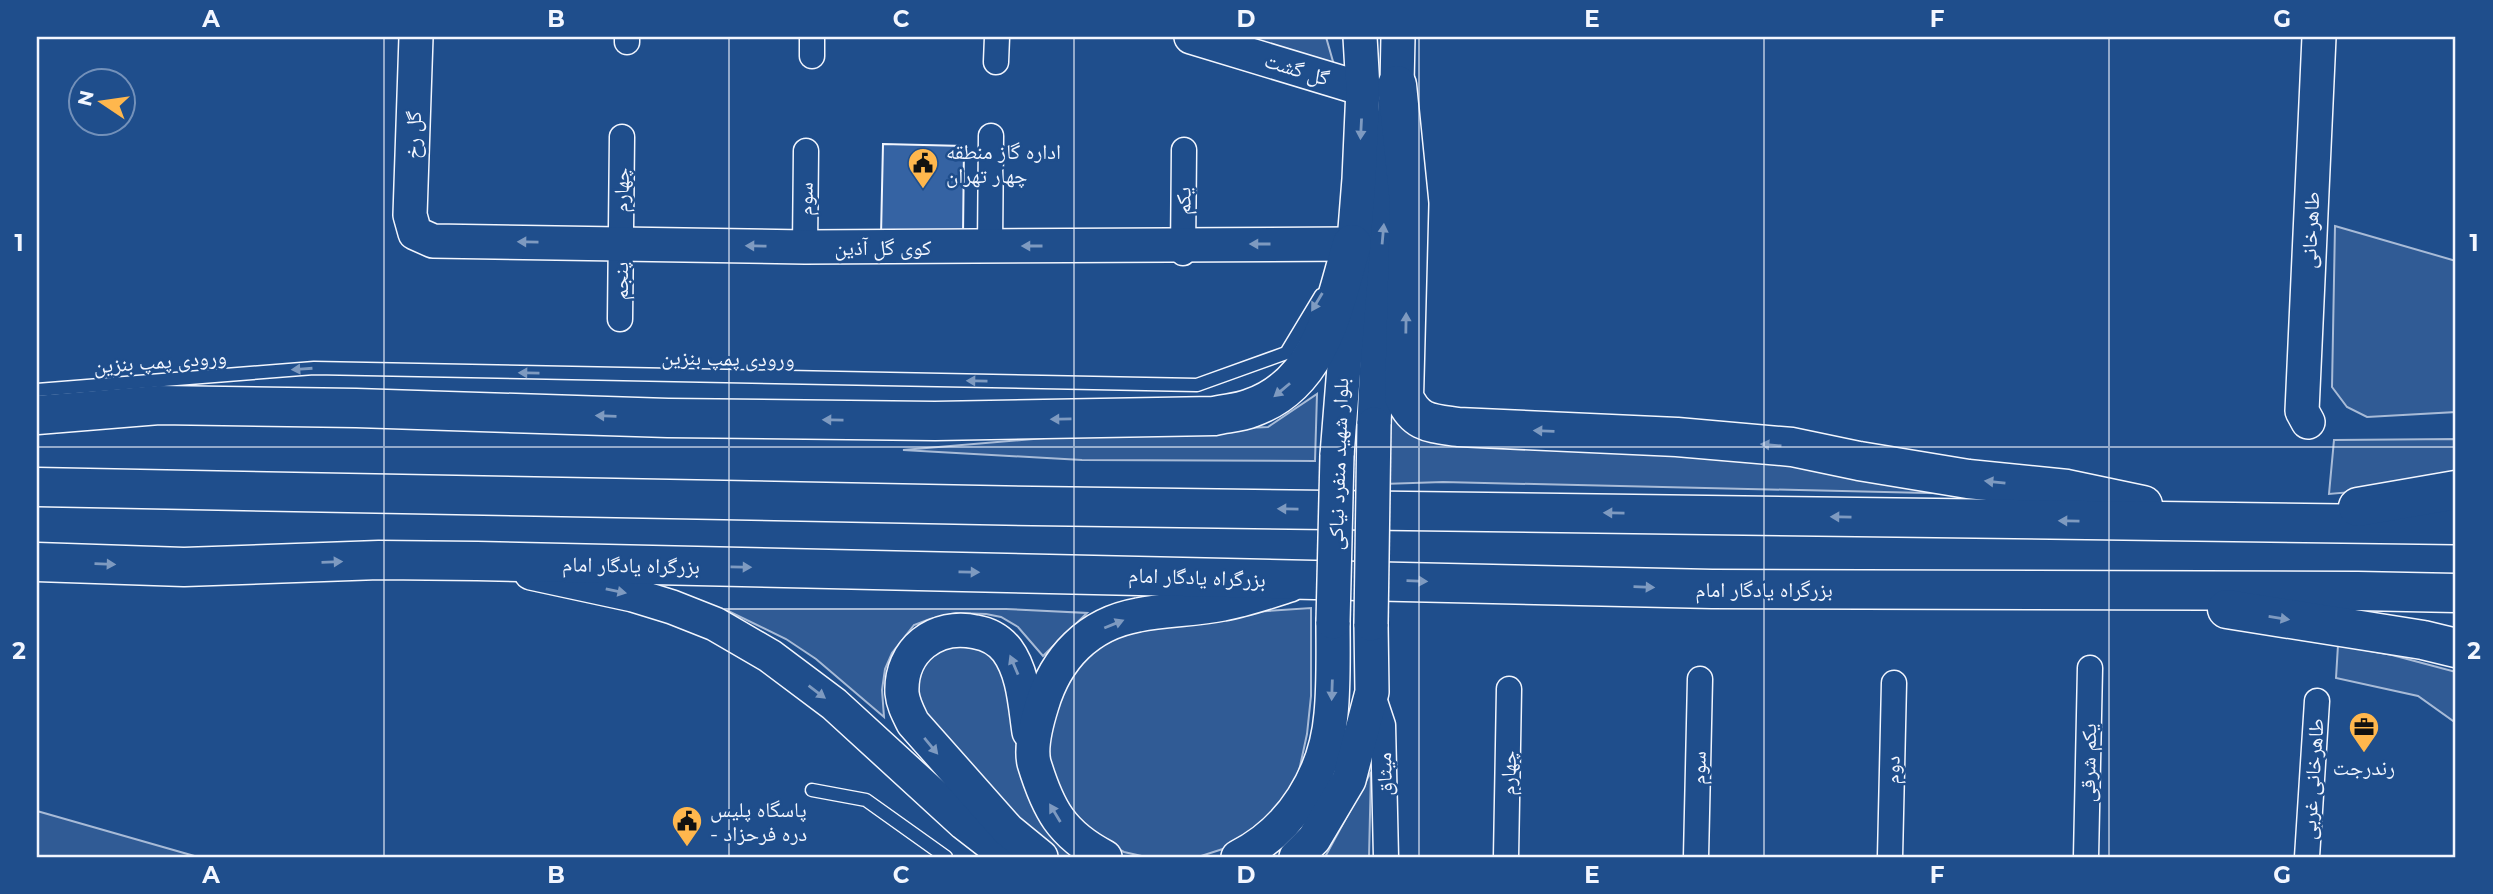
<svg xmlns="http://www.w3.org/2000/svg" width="2493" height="894" viewBox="0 0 2493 894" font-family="Montserrat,'Noto Naskh Arabic',sans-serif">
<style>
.built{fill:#305b95;stroke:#a8bbd7;stroke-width:2}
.building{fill:#3563a3;stroke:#f2f6ff;stroke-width:2}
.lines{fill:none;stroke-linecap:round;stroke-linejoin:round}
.lane-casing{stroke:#f2f6ff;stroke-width:15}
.street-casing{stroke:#f2f6ff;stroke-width:27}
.secondary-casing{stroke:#f2f6ff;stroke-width:36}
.highway-casing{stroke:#f2f6ff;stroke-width:41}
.lane{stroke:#1f4e8c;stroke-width:12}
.street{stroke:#1f4e8c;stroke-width:24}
.secondary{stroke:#1f4e8c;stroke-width:33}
.highway{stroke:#1f4e8c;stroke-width:38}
.secondary-bridge-casing{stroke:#f2f6ff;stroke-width:36;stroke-linecap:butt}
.secondary-bridge{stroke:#1f4e8c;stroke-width:33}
.oneway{fill:#7e9ac0}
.grid{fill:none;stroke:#f2f6ff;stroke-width:2;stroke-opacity:0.55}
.labels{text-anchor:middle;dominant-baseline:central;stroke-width:5;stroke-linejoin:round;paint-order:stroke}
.street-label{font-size:21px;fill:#f2f6ff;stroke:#1f4e8c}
.poi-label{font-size:21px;fill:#f2f6ff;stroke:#1f4e8c;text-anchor:start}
.neatline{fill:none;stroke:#f2f6ff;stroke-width:2.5}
.grid-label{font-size:23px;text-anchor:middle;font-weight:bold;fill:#f2f6ff}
</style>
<rect width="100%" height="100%" fill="#1f4e8c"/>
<!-- built -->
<g class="built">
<path d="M1238 37H1326L1334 65Z"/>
<path d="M2335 226 2456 261V412L2367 417 2347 407 2332 387Z"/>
<path d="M1386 377 1399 409 1673 448 2059 496 1443 482 1383 484Z"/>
<path d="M1317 394 1315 461 1082 460 903 450 1081 435 1268 427Z"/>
<path d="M2456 439V483L2329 494 2334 440Z"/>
<path d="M1311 608V696L1307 734 1299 771 1286 799 1264 824 1232 846 1198 857H1146L1124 852 1094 836 1071 816 1054 784 1048 748 1054 698 1100 640 1222 614Z"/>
<path d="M724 609H1006L1087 613 1043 656 1018 627 1001 617 986 614 956 613 930 619 914 625 892 653 885 669 882 690 884 717 816 659 786 639Z"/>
<path d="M943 644 992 651 1078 857H1053L910 697 913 674Z"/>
<path d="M2338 645 2392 655 2456 672V723L2418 696 2336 678Z"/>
<path d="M1371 772 1369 857H1325Z"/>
<path d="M37 811 198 857H37Z"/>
</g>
<!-- building -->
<path class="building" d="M883 144 964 146 963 236 881 235Z"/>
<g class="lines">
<!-- lane casing -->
<g class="lane-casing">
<g id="lane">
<path d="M37 390 314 368 1197 385 1286 353 1321 295"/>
<path d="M812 790 866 800 946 857"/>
</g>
</g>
<!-- street casing -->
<g class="street-casing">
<g id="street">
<path d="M627 42V37"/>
<path d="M812 56V37"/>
<path d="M996 62 997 37"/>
<path d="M990 246 991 136"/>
<path d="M805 247 806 151"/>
<path d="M1183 253 1184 150"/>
<path d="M620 319 622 137"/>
<path d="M1372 692 1383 725 1386 857"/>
<path d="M1506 857 1509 689"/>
<path d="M1696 857 1700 679"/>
<path d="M1890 857 1894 683"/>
<path d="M2086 857 2090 668"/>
<path d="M2307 857 2317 701"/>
</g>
</g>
<!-- secondary casing -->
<g class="secondary-casing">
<g id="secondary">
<path d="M416 37 410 215 415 233 433 241 805 247 1352 244"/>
<path d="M1191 37 1363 89"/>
<path d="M2308 422 2302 411 2319 37"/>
<path d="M1374 424 1382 248 1397 85 1398 37"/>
<path d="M1337 455 1359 179 1363 89 1360 37"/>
<path d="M531 573 633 595 672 607 715 624 770 656 834 704 964 823 1008 857"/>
<path d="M1029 732C1025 706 1024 673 1007 650 999 640 988 634 976 632 936 623 900 650 902 693 903 704 908 713 913 723L1008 830 1041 857"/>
<path d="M1105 857C1061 834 1048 809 1034 763 1030 746 1037 721 1042 705 1056 658 1088 624 1138 615 1166 609 1195 610 1223 604 1245 600 1268 592 1290 585"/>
<path d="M1238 857C1292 830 1326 774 1331 714 1334 684 1333 652 1333 622"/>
<path d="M1296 857 1314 839 1349 780 1372 692 1371 624"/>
</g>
</g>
<!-- highway casing -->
<g class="highway-casing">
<g id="highway">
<path d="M1397 85 1409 204 1404 397C1416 424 1431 423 1458 427L1677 437 1792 447 1859 461 1968 479 2067 489 2143 505"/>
<path d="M37 415 159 405 356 408 668 418 935 421 1214 416C1226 413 1239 413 1251 408 1321 384 1334 306 1352 244"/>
<path d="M37 487 1033 506 2456 525"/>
<path d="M2358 507 2456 490"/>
<path d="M37 562 184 567 379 560 477 561 1712 589 2358 591 2456 593"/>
<path d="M2227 609 2423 640 2456 648"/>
</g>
</g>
<!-- lane -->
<use href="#lane" class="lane"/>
<!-- street -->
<use href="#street" class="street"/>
<!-- secondary -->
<use href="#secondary" class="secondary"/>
<!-- highway -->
<use href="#highway" class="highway"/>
<!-- secondary-bridge casing -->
<g class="secondary-bridge-casing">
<g id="secondary-bridge">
<path d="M1333 622 1337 455"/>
<path d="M1371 624 1374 424"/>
</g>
</g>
<!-- secondary-bridge -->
<use href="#secondary-bridge" class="secondary-bridge"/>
</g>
<!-- one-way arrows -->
<defs><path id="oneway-solid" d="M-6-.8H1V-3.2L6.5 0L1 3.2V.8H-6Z" transform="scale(1.75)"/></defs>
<g class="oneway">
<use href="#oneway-solid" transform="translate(1361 129) rotate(93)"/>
<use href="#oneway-solid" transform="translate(1383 234) rotate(-85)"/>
<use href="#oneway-solid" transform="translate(528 242) rotate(-179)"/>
<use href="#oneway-solid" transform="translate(1260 244) rotate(180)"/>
<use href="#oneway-solid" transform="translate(756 246) rotate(-179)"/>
<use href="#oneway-solid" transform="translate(1032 246) rotate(180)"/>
<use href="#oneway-solid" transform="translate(1317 302) rotate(121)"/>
<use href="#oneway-solid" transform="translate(1406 323) rotate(-89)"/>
<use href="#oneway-solid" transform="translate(302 369) rotate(176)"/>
<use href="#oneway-solid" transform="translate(529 373) rotate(-179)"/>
<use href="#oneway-solid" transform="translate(977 381) rotate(-179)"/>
<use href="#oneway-solid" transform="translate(1282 390) rotate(140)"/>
<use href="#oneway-solid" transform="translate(606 416) rotate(-178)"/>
<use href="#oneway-solid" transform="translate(1061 419) rotate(179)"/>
<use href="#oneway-solid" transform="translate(833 420) rotate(-179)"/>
<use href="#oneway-solid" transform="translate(1544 431) rotate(-178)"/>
<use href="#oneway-solid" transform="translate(1771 445) rotate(-175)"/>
<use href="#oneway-solid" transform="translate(1995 482) rotate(-174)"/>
<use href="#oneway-solid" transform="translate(1288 509) rotate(-179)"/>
<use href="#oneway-solid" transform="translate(1614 513) rotate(-179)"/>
<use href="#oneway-solid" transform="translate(1841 517) rotate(-179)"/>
<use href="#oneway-solid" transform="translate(2069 521) rotate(-179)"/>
<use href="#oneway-solid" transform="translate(332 562) rotate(-2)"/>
<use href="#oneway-solid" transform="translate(105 564) rotate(2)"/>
<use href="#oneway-solid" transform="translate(741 567) rotate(1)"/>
<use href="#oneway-solid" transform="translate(969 572) rotate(1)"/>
<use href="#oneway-solid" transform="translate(1417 581) rotate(2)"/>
<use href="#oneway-solid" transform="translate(1644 587) rotate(2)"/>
<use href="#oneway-solid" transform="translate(616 591) rotate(12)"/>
<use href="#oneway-solid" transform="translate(2279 618) rotate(9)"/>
<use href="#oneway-solid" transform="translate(1114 624) rotate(-22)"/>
<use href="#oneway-solid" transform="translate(1014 665) rotate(-113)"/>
<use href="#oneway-solid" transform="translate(1332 690) rotate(92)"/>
<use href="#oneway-solid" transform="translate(817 692) rotate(37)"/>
<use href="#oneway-solid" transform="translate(931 746) rotate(50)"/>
<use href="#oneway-solid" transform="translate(1055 813) rotate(-121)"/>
</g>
<!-- grid -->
<path class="grid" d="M384 37V857M729 37V857M1074 37V857M1419 37V857M1764 37V857M2109 37V857M37 447H2456"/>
<!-- icons -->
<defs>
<g id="civic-pin" transform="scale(1.575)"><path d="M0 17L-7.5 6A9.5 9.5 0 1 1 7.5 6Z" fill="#ffb74d" stroke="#1f4e8c"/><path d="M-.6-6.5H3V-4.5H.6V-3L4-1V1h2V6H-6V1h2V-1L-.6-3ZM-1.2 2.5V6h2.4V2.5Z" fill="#111"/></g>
<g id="office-pin" transform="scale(1.575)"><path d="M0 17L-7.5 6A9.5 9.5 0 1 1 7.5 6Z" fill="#ffb74d" stroke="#1f4e8c"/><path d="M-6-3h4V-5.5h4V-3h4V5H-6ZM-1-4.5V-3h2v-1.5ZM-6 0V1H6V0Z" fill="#111"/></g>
</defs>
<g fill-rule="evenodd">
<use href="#civic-pin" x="923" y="163"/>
<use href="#office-pin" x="2364" y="727"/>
<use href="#civic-pin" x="687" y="821"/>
</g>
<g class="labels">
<!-- street labels -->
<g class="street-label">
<text transform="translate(1297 69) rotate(17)">گل گشت</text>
<text transform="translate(413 135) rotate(-88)">گل رخ</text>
<text transform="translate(621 190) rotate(-89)">چهارم</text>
<text transform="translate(805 199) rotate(-89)">سوم</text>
<text transform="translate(1183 201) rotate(-89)">یکم</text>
<text transform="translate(2310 230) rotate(-87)">طاهرخانی</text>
<text x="883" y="247">کوی گل آذین</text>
<text transform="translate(620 281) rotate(-90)">پنجم</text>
<text transform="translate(728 358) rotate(1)">ورودی پمپ بنزین</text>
<text transform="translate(160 361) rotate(-4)">ورودی پمپ بنزین</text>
<text transform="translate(1338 464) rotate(-88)">بلوار شهید منفرد نیاکی</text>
<text transform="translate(631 565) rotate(1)">بزرگراه یادگار امام</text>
<text transform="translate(1197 577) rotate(2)">بزرگراه یادگار امام</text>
<text x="1764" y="589">بزرگراه یادگار امام</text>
<text transform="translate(2088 763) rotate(-89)">یکم شرقی</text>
<text transform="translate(1698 768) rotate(-89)">سوم</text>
<text transform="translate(1892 770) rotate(-89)">دوم</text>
<text transform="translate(1508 773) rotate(-89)">چهارم</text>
<text transform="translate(1384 774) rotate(-91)">میثاق</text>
<text transform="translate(2312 779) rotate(-86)">طاهرخانی غربی</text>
</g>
<!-- poi labels -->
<g class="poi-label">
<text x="946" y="151">اداره گاز منطقه<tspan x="946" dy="24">چهار تهران</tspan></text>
<text x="2364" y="767" text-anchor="middle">رندرجت</text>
<text x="710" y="809">پاسگاه پلیس<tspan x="710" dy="24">- دره فرحزاد</tspan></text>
</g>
</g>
<!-- border -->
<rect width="2493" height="894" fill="none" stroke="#1f4e8c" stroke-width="77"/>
<!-- north arrow -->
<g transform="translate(102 102) rotate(283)"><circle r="33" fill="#1f4e8c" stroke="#7391ba" stroke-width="2"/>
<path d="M0-5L12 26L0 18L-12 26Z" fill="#ffb74d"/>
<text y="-10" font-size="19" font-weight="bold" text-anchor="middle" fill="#f2f6ff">N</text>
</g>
<rect x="38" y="38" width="2416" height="818" class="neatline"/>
<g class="grid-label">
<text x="211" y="27">A</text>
<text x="556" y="27">B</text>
<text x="901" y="27">C</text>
<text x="1246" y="27">D</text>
<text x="1592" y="27">E</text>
<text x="1937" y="27">F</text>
<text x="2282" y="27">G</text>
<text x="19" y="251">1</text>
<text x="2474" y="251">1</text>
<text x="19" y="659">2</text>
<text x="2474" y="659">2</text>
<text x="211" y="883">A</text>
<text x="556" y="883">B</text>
<text x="901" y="883">C</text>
<text x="1246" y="883">D</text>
<text x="1592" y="883">E</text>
<text x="1937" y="883">F</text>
<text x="2282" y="883">G</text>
</g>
</svg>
